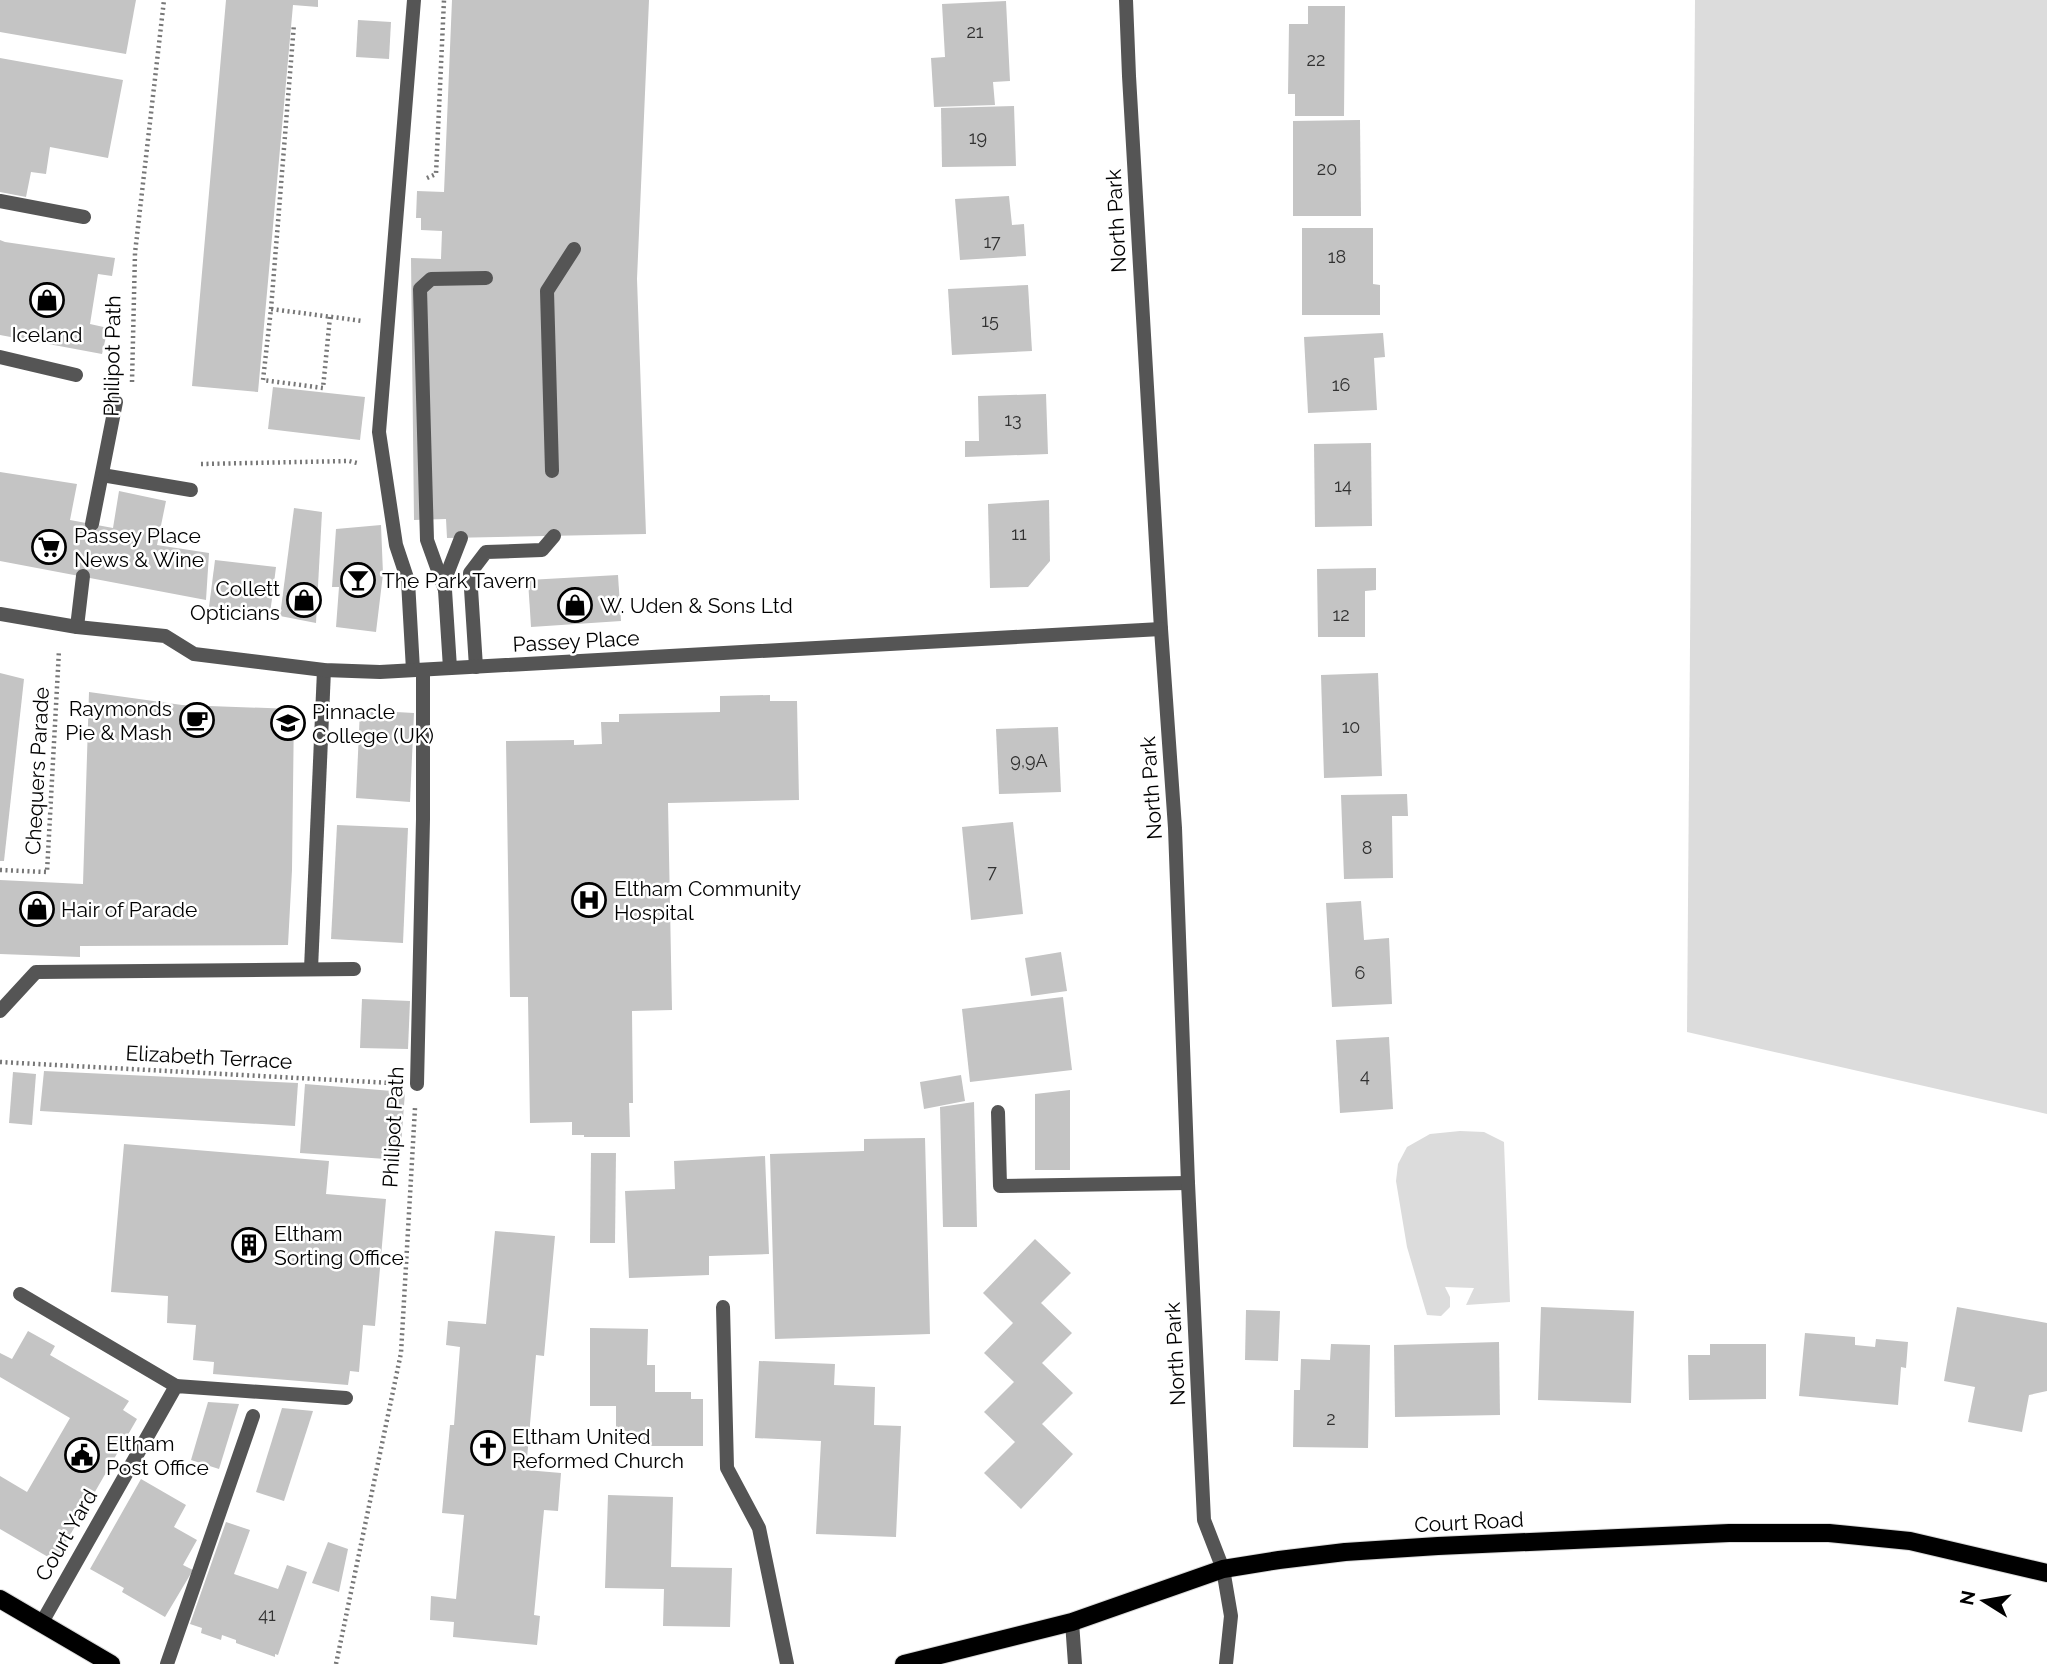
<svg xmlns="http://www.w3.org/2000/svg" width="2047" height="1664" viewBox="0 0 2047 1664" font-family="Raleway,sans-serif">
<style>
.green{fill:#dcdcdc}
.building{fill:#c4c4c4}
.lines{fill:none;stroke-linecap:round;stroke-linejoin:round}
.primary-casing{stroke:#dbdbdb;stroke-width:20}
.path{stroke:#777;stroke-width:4.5;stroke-dasharray:2 3.5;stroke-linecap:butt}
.lane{stroke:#555;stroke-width:14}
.street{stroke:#555;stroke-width:14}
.primary{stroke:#000;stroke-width:18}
.labels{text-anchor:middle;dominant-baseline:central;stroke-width:5;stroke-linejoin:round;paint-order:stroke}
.number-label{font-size:18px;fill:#313131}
.street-label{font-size:21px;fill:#000;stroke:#fff}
.poi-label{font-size:21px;fill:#000;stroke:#fff;text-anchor:start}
</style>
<rect width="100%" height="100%" fill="#fff"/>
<!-- green -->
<g class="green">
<path d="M1695 0H2047V1114L1687 1032Z"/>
<path d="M1460 1131 1484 1132 1504 1142 1510 1302 1466 1305 1474 1288 1445 1287 1450 1297V1307L1441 1316 1427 1315 1407 1247 1396 1181 1398 1164 1407 1147 1430 1134Z"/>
</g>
<!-- building -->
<g class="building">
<path d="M0 0H136L126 54 0 32Z"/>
<path d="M226 0H318V7L293 5 258 392 192 386Z"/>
<path d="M452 0H649L637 279 646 534 447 538 446 519 414 520 411 258 441 259 442 231 421 230V218H416L417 191 444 192Z"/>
<path d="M1006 1 1010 81 993 82 995 105 934 107 931 58 945 57 942 4Z"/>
<path d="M1308 6H1345L1344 116H1295V94H1288L1289 24H1308Z"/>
<path d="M358 20 391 22 389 59 356 57Z"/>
<path d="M0 58 123 80 108 158 50 147 46 174 31 172 26 197 0 192Z"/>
<path d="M1014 106 1016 166 942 167 941 108Z"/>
<path d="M1360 120 1361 216H1293V121Z"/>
<path d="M1009 196 1012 225 1024 224 1026 256 960 260 955 199Z"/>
<path d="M1302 228H1373V284L1380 285V315H1302Z"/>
<path d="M0 240 5 242 115 258 112 276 98 274 90 324 108 328 102 354 0 335Z"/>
<path d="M1028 285 1032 351 952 355 948 289Z"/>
<path d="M1383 333 1385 357 1374 358 1377 410 1308 413 1304 337Z"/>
<path d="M273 387 365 397 360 440 268 429Z"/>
<path d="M1046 394 1048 454 965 457V441H979L978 396Z"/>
<path d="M1371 443 1372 526 1315 527 1314 444Z"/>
<path d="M0 472 77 484 70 520 113 528 119 491 166 501 157 545 209 553 206 600 0 561Z"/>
<path d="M1049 500 1050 561 1028 587 990 588 988 504Z"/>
<path d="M294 508 322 512 316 623 280 616Z"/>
<path d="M381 525 383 574 376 632 336 627 339 587H332L336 529Z"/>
<path d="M215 560 276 567 270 614 209 607Z"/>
<path d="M1376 568V590L1365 591V637H1318L1317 569Z"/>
<path d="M618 575 621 621 531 627 528 580Z"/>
<path d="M0 673 24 679 4 861H0Z"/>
<path d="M1378 673 1382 776 1324 778 1321 675Z"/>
<path d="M89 692 182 705 294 709 292 870 288 945 80 946V957L0 954V880L83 884Z"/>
<path d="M770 695V701H797L799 800 668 803 672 1010 632 1011 633 1103H629L630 1137H584V1135H572V1122L530 1123 528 997H510L506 741 574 740V745L602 744 601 722H619V714L720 712V696Z"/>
<path d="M360 710 414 713 410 802 356 798Z"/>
<path d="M1058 727 1061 792 999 794 996 729Z"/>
<path d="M1407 794 1408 816H1392L1393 878 1344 879 1341 795Z"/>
<path d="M1013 822 1023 914 971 920 962 827Z"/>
<path d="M337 825 408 828 403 943 331 939Z"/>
<path d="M1361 901 1364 940 1389 938 1392 1004 1332 1007 1326 903Z"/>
<path d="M1061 952 1067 991 1031 996 1025 958Z"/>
<path d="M1063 997 1072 1070 970 1082 962 1009Z"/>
<path d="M362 999 410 1001 408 1049 360 1048Z"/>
<path d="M1389 1037 1393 1109 1340 1113 1336 1040Z"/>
<path d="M44 1071 298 1083 295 1126 40 1111Z"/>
<path d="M13 1072 36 1074 32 1125 9 1123Z"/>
<path d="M961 1075 965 1101 924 1109 920 1082Z"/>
<path d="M305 1084 405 1092 400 1160 300 1153Z"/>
<path d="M1070 1090V1170H1035V1094Z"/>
<path d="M974 1102 977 1227H943L940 1107Z"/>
<path d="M925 1138 930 1334 775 1339 770 1154 864 1151V1139Z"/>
<path d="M124 1144 329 1161 326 1194 386 1199 375 1326 363 1325 359 1372 350 1371 348 1385 213 1374 214 1362 193 1360 196 1325 167 1323 168 1296 111 1292Z"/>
<path d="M591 1153H616L615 1243H590Z"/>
<path d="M765 1156 769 1254 709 1256V1275L629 1278 625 1191 675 1189 674 1161Z"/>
<path d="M495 1231 555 1236 544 1356 536 1355 526 1470 561 1473 558 1511 544 1510 534 1615 540 1616 537 1645 453 1637 454 1622 430 1620 431 1596 456 1599 464 1515 442 1513 450 1425H454L460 1347 446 1345 448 1321 486 1324Z"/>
<path d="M1035 1239 1071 1273 1041 1303 1072 1333 1042 1363 1073 1393 1042 1424 1073 1454 1021 1509 984 1473 1015 1442 984 1412 1014 1382 984 1353 1013 1323 983 1293Z"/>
<path d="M1541 1307 1634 1311 1631 1403 1538 1400Z"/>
<path d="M1957 1307 2047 1323V1391L2029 1395 2022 1432 1968 1422 1975 1387 1944 1381Z"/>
<path d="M1246 1310 1280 1311 1278 1361 1245 1360Z"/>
<path d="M590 1328 648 1329 647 1365H655V1392H691V1399H703V1446H643L644 1432 616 1431V1406H590Z"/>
<path d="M28 1331 55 1346 50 1355 129 1401 123 1410 137 1419 55 1561 0 1529V1476L27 1492 70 1418 0 1377V1353L12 1359Z"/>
<path d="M1805 1333 1855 1337V1345L1875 1347 1876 1339 1908 1342 1906 1368 1901 1367 1898 1405 1799 1396Z"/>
<path d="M1499 1342 1500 1415 1395 1417 1394 1345Z"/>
<path d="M1331 1344 1370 1345 1368 1448 1293 1447 1294 1390H1300L1301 1359 1330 1360Z"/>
<path d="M1710 1344H1766V1399L1689 1400 1688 1355H1710Z"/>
<path d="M759 1361 835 1364 834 1385 875 1387 874 1425 901 1426 896 1537 816 1534 821 1441 755 1438Z"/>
<path d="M208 1402 239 1404 219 1469 191 1460Z"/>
<path d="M282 1408 313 1411 284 1501 256 1492Z"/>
<path d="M141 1479 186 1505 174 1527 197 1540 183 1565 193 1570 165 1617 122 1592 124 1588 90 1569Z"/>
<path d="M608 1495 673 1497 671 1567 732 1568 730 1627 663 1626 664 1589 605 1588Z"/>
<path d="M226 1522 250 1530 234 1574 278 1589 287 1565 307 1572 278 1655 275 1654V1657L236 1643V1640L222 1635 221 1640 201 1633 202 1628 190 1624Z"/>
<path d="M328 1542 348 1549 339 1592 312 1583Z"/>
</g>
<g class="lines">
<!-- primary casing -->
<g class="primary-casing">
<g id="primary">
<path d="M0 1599 111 1664"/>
<path d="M904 1664 1072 1622 1223 1569 1279 1560 1345 1552 1438 1546 1729 1533H1829L1910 1541 2047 1573"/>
</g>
</g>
<!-- path -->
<g class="path">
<path d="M427 178 436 174 444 0"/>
<path d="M271 309 294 24"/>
<path d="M330 317 323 388 263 380 271 309 363 321"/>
<path d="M132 382 135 253 164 0"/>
<path d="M201 464 349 461 357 463"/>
<path d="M0 870 47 872 59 650"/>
<path d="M0 1062 391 1083"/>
<path d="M336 1664 401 1353 415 1108"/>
</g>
<!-- lane -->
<g class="lane">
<path d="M0 201 84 217"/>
<path d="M0 357 76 375"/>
<path d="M552 471 547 291 574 249"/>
<path d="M102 475 191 490"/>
<path d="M92 524 116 402"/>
<path d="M445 590 427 540 420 289 431 279 486 278"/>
<path d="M77 627 83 576"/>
<path d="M476 667 470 573 486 552 542 550 554 536"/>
<path d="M450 668 445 590 447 574 461 538"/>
<path d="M413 670 408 581 396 545 379 432 414 0"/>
<path d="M311 969 324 670"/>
<path d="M0 1011 36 972 354 969"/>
<path d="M998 1112 1000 1186 1188 1183"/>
<path d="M20 1294 176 1386"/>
<path d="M41 1624 176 1386 346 1398"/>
</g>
<!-- street -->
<g class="street">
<path d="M1126 0 1129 76 1161 629 1175 828 1188 1183 1204 1520 1223 1569 1231 1616 1226 1664"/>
<path d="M0 614 77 627 165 636 194 654 324 670 380 672 1161 629"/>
<path d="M417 1084 423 819V670"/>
<path d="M723 1307 727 1468 759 1528 787 1664"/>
<path d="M1072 1622 1075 1664"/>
<path d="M167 1664 253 1416"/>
</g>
<!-- primary -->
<use href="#primary" class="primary"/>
</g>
<!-- icons -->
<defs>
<g id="shop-ring" transform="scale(1.75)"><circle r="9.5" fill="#fff" stroke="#000" stroke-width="1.5"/><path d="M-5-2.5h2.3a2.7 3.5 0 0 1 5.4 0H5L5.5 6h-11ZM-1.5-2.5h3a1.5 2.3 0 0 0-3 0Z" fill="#000"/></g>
<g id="supermarket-ring" transform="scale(1.75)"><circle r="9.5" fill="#fff" stroke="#000" stroke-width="1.5"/><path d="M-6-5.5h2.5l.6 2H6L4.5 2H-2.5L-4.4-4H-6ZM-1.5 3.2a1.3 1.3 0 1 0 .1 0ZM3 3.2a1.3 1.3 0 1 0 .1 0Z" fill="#000"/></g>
<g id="bar-ring" transform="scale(1.75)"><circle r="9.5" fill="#fff" stroke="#000" stroke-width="1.5"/><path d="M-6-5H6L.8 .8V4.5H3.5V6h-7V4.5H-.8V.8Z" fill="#000"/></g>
<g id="cafe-ring" transform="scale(1.75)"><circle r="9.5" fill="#fff" stroke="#000" stroke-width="1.5"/><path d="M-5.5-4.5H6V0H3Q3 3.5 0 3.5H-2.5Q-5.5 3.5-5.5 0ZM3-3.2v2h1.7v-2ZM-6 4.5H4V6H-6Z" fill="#000"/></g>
<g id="university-ring" transform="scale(1.75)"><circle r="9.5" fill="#fff" stroke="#000" stroke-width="1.5"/><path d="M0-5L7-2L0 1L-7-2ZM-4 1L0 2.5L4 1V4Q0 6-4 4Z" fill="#000"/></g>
<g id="hospital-ring" transform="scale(1.75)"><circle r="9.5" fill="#fff" stroke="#000" stroke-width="1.5"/><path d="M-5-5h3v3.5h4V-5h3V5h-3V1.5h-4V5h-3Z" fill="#000"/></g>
<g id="building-ring" transform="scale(1.75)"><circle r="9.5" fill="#fff" stroke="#000" stroke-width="1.5"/><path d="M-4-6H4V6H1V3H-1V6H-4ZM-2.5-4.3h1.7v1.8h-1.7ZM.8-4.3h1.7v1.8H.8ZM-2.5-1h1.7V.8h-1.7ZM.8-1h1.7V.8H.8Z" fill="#000"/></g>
<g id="church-ring" transform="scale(1.75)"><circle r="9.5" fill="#fff" stroke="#000" stroke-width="1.5"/><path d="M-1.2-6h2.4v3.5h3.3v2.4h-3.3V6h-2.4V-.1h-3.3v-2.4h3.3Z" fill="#000"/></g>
<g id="civic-ring" transform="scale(1.75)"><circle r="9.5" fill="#fff" stroke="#000" stroke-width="1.5"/><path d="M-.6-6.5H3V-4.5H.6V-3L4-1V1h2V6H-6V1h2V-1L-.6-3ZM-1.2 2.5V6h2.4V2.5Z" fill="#000"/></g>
</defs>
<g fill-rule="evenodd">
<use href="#shop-ring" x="47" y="300"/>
<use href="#supermarket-ring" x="49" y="547"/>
<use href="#bar-ring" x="358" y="580"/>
<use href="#shop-ring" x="304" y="600"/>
<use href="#shop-ring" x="575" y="605"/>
<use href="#cafe-ring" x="197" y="720"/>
<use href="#university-ring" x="288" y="723"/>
<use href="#hospital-ring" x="589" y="900"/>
<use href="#shop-ring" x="37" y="909"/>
<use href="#building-ring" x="249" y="1245"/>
<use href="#church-ring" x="488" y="1448"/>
<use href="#civic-ring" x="82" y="1455"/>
</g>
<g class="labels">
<!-- number labels -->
<g class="number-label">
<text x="975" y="31">21</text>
<text x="1316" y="59">22</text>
<text x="978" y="137">19</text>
<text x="1327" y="168">20</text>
<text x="992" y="241">17</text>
<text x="1337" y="256">18</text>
<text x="990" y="320">15</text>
<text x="1341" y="384">16</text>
<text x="1013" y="419">13</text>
<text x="1343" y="485">14</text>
<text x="1019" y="533">11</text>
<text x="1341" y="614">12</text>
<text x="1351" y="726">10</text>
<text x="1029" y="760">9,9A</text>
<text x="1367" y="847">8</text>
<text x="992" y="871">7</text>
<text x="1360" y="972">6</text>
<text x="1365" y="1075">4</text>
<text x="1331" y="1418">2</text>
<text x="267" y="1614">41</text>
</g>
<!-- street labels -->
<g class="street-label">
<text transform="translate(1116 221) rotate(-93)">North Park</text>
<text transform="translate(112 356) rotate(-89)">Philipot Path</text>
<text transform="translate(576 641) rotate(-3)">Passey Place</text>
<text transform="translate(37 771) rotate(-87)">Chequers Parade</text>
<text transform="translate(1151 788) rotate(-94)">North Park</text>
<text transform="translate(209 1057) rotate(3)">Elizabeth Terrace</text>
<text transform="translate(393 1127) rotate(-87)">Philipot Path</text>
<text transform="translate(1175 1354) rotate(-93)">North Park</text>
<text transform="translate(1469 1522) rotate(-3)">Court Road</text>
<text transform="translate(66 1535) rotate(-60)">Court Yard</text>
</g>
<!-- poi labels -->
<g class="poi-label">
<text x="47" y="334" text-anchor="middle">Iceland</text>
<text x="74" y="535">Passey Place<tspan x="74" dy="24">News &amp; Wine</tspan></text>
<text x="382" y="580">The Park Tavern</text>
<text x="280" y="588" text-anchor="end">Collett<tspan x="280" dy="24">Opticians</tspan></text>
<text x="600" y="605">W. Uden &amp; Sons Ltd</text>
<text x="172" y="708" text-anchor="end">Raymonds<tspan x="172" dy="24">Pie &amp; Mash</tspan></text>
<text x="312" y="711">Pinnacle<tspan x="312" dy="24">College (UK)</tspan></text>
<text x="614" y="888">Eltham Community<tspan x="614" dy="24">Hospital</tspan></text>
<text x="61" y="909">Hair of Parade</text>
<text x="274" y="1233">Eltham<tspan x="274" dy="24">Sorting Office</tspan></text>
<text x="512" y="1436">Eltham United<tspan x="512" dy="24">Reformed Church</tspan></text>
<text x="106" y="1443">Eltham<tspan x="106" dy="24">Post Office</tspan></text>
</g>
</g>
<!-- north arrow -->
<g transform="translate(1984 1601) rotate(281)" stroke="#ffffff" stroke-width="5" paint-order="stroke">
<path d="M0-5L12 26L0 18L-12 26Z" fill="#000000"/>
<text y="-10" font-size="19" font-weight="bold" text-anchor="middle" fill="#000000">N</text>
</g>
</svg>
